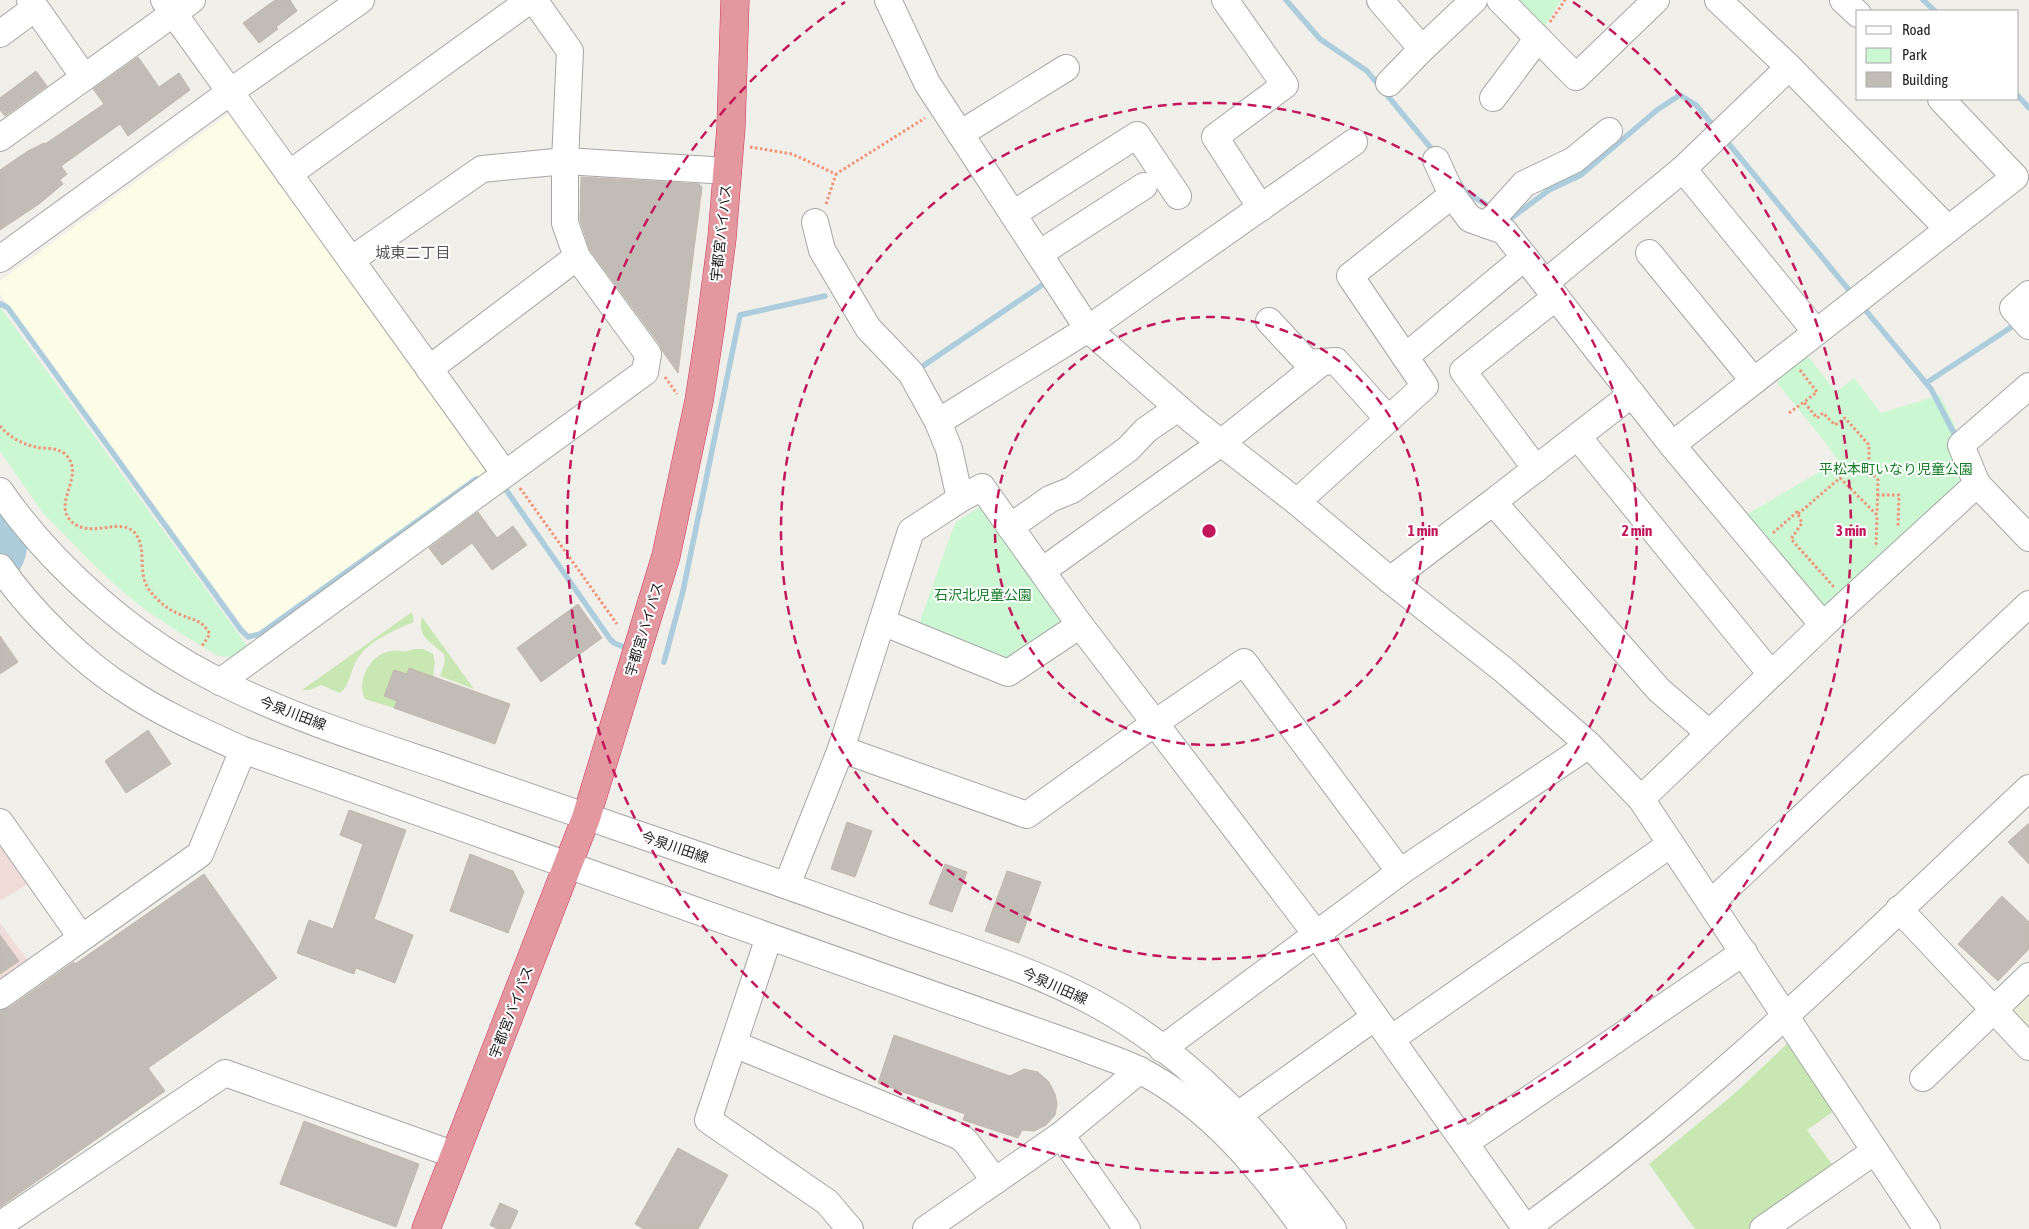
<svg xmlns="http://www.w3.org/2000/svg" width="2029" height="1229" viewBox="0 0 2029 1229" font-family="'Asap Condensed','Noto Sans JP',sans-serif">
<style>
.commercial{fill:#f0ddda}
.education{fill:#fbfde6}
.farmland{fill:#eaeed6}
.grass{fill:#c8e7b3}
.park{fill:#cbf7d2}
.lines{fill:none;stroke-linecap:round;stroke-linejoin:round}
.stream{stroke:#adccdc;stroke-width:5.5}
.river{stroke:#adccdc;stroke-width:32}
.building{fill:#c2bcb6;stroke:#c2b8ac}
.minor-casing{stroke:#a6a6a6;stroke-width:28}
.highway-casing{stroke:#d1345b;stroke-width:29}
.path{stroke:#f2927a;stroke-width:3;stroke-dasharray:2.5 2.5;stroke-linecap:butt}
.minor{stroke:#fff;stroke-width:26}
.highway{stroke:#e3979e;stroke-width:28}
.ring{fill:none;stroke:#c2185b;stroke-width:2.5;stroke-dasharray:9 6}
.labels{text-anchor:middle;dominant-baseline:central;stroke-width:4;stroke-linejoin:round;paint-order:stroke}
.street-label{font-size:14px;fill:#222;stroke:#fff}
.park-label{font-size:14px;fill:#137c26;stroke:#fff}
.neighbourhood-label{font-size:15px;fill:#555;stroke:#fff}
.centre{fill:#c2185b;stroke:#fff;stroke-width:2.5}
.ring-label{font-size:15px;text-anchor:middle;font-weight:bold;fill:#c2185b;stroke:#fff;stroke-width:4;stroke-linejoin:round;paint-order:stroke}
</style>
<rect width="100%" height="100%" fill="#f1efe9"/>
<!-- commercial -->
<g class="commercial">
<path d="M0 837 31 882 0 901Z"/>
<path d="M0 923 29 962 0 982Z"/>
</g>
<!-- education -->
<path class="education" d="M230 113 487 472 254 642 0 294V281Z"/>
<!-- farmland -->
<path class="farmland" d="M2029 988V1033L2013 1016 2012 1004Z"/>
<!-- grass -->
<g class="grass">
<path d="M412 612 414 622C395 630 370 640 358 658 350 669 351 685 340 693L321 685 310 690H302Z"/>
<path d="M422 617 474 689 440 676 445 661 444 654C432 643 416 636 422 617Z"/>
<path d="M414 649H423L433 654 435 662 433 677 407 674 394 670 384 696 397 701 394 708 365 699C356 681 370 654 391 651 401 650 402 654 414 649Z"/>
<path d="M1788 1043 1837 1109 1807 1130 1834 1167 1748 1229H1695L1649 1164 1734 1094Z"/>
</g>
<!-- park -->
<g class="park">
<path d="M1516 0H1561L1544 28Z"/>
<path d="M0 307 248 647 231 657 218 656 182 634 150 613 121 590 93 564 43 513 0 451Z"/>
<path d="M1804 351 1836 392 1854 378 1881 413 1940 395 1959 435 1968 482 1833 607 1820 606 1746 515 1838 461 1826 443 1778 384V372Z"/>
<path d="M981 506 1066 621 1004 661 919 624 955 523Z"/>
</g>
<g class="lines">
<!-- stream -->
<g class="stream">
<path d="M1286 0 1320 39 1367 71 1435 153"/>
<path d="M1923 0 1935 11"/>
<path d="M2018 96 2029 108"/>
<path d="M1724 138 1853 295"/>
<path d="M1458 182 1466 192 1492 208"/>
<path d="M1504 215 1510 219 1549 190 1581 175 1657 110 1680 95 1696 105 1716 129"/>
<path d="M0 305 1 304 8 308 241 630 248 637 260 634 476 479"/>
<path d="M1862 306 1931 389 1957 439"/>
<path d="M917 370 1048 281"/>
<path d="M1926 383 2010 328 2017 321"/>
<path d="M502 484 610 639 614 643 629 649"/>
<path d="M664 662 683 591 740 315 825 296"/>
</g>
<!-- river -->
<path class="river" d="M0 518C14 543 16 546 0 572"/>
</g>
<!-- building -->
<g class="building">
<path d="M275 0H290L297 11 276 27 278 29 259 43 243 23Z"/>
<path d="M138 57 159 87 179 73 190 90 128 136 120 124 61 166 67 174 60 180 63 184 39 204 0 230V170L28 151 44 143 45 144 104 104 93 89Z"/>
<path d="M36 71 47 86 5 116 0 110V98Z"/>
<path d="M581 177 699 184 702 187 678 373 663 352 660 345 590 250 580 220Z"/>
<path d="M478 512 497 538 513 526 527 545 492 570 472 543 442 565 429 548Z"/>
<path d="M578 604 602 638 541 682 517 648Z"/>
<path d="M0 636 18 662 0 674Z"/>
<path d="M409 668 510 704 495 744 394 708 397 701 384 696 394 670 407 674Z"/>
<path d="M148 730 171 764 126 793 105 761Z"/>
<path d="M349 810 406 830 374 919 413 935 395 983 356 968 354 974 297 953 309 920 333 929 363 844 340 835Z"/>
<path d="M847 822 872 831 855 877 831 869Z"/>
<path d="M2029 823V864L2008 842Z"/>
<path d="M470 854 513 871 524 892 508 933 450 911Z"/>
<path d="M945 864 967 872 952 912 929 904Z"/>
<path d="M1007 871 1041 882 1019 943 985 931Z"/>
<path d="M204 874 277 978 148 1068 165 1091 0 1207V1011L9 1008 74 962 75 964Z"/>
<path d="M2002 896 2029 922V949L1998 981 1958 944Z"/>
<path d="M0 935 19 961 0 974Z"/>
<path d="M894 1035 1010 1076 1024 1069 1038 1072 1049 1082 1055 1094 1057 1104 1055 1115 1046 1125 1034 1131 1022 1130 1018 1138 963 1120 965 1114 878 1083Z"/>
<path d="M304 1121 419 1164 396 1227 280 1184Z"/>
<path d="M678 1148 728 1175 698 1229H644L635 1224Z"/>
<path d="M500 1203 518 1211 510 1229H498L490 1225Z"/>
</g>
<g class="lines">
<!-- minor casing -->
<g class="minor-casing">
<g id="minor">
<path d="M30 0 84 77"/>
<path d="M164 0 505 474"/>
<path d="M888 0 927 83 1088 329 1193 421 1297 502 1390 580 1505 671 1589 745 1641 799 1927 1229"/>
<path d="M1225 0 1285 85 1215 137 1261 208"/>
<path d="M1380 0 1422 49 1389 83"/>
<path d="M1500 0 1576 77 1656 0"/>
<path d="M1718 0 1789 67 1948 229"/>
<path d="M1843 0 1858 14"/>
<path d="M0 34 35 8"/>
<path d="M1422 49 1474 0"/>
<path d="M1493 98 1538 38"/>
<path d="M960 134 1066 68"/>
<path d="M0 138 192 0"/>
<path d="M1354 142 1088 329 938 422 949 449 960 499 982 487 1080 625 1316 934 1526 1229"/>
<path d="M1436 160 1452 195 1470 219 1504 231 1672 445 1823 625 1977 484 2029 538"/>
<path d="M1683 169 1816 332"/>
<path d="M289 174 530 0"/>
<path d="M1013 214 1137 135 1178 196"/>
<path d="M815 222 822 250 868 328 911 373 938 422"/>
<path d="M1487 225 1524 184 1574 160 1609 131"/>
<path d="M1649 253 1754 381"/>
<path d="M1039 254 1144 186"/>
<path d="M0 259 230 92 361 0"/>
<path d="M351 260 482 169 565 161 728 171"/>
<path d="M1545 283 1683 169 1789 67"/>
<path d="M2029 294 2013 308 2029 326"/>
<path d="M1269 321 1308 363 1336 361 1388 419"/>
<path d="M1405 357 1525 257"/>
<path d="M429 369 577 257 565 223V161L570 51 534 0"/>
<path d="M1632 394 1493 502 1659 690 1709 733"/>
<path d="M1578 437 1771 674"/>
<path d="M1672 445 2015 177 1941 99"/>
<path d="M1536 469 1463 371 1556 297"/>
<path d="M1977 484 1961 445 2029 386"/>
<path d="M0 491C53 568 138 642 223 683 295 719 373 743 449 769 594 820 741 868 885 921 956 947 1030 968 1096 1004 1193 1057 1268 1142 1333 1229"/>
<path d="M1297 502 1425 386 1350 276 1452 195"/>
<path d="M1010 527 1050 499 1072 490 1128 449 1146 430 1178 408"/>
<path d="M0 567C30 611 83 663 128 691 164 715 204 732 243 750L1081 1047C1100 1055 1122 1061 1141 1071 1210 1107 1259 1167 1304 1229"/>
<path d="M1042 571 1221 443 1322 362"/>
<path d="M1390 580 1493 502"/>
<path d="M882 622 1008 673 1080 625"/>
<path d="M220 682 645 372 648 354 577 257"/>
<path d="M841 749 1027 815 1155 723 1244 662 1400 872 1589 745"/>
<path d="M1641 799 1823 625"/>
<path d="M0 822 81 937"/>
<path d="M787 885 841 749 911 531 960 499"/>
<path d="M1711 903 2029 604"/>
<path d="M1899 909 2029 1047"/>
<path d="M769 937 708 1120 827 1202 850 1229"/>
<path d="M0 996 200 854 243 750"/>
<path d="M1391 1039 1671 844"/>
<path d="M734 1044 961 1137 967 1143 995 1181"/>
<path d="M1162 1049 1400 872"/>
<path d="M1923 1078 2029 976"/>
<path d="M1238 1115 1375 1017"/>
<path d="M1061 1135 1127 1229"/>
<path d="M1465 1143 1744 952"/>
<path d="M0 1225 225 1073 455 1155"/>
<path d="M926 1229 1061 1135 1140 1070"/>
<path d="M1525 1229C1569 1197 1612 1164 1654 1130 1785 1022 1906 903 2029 788"/>
<path d="M1763 1229 1875 1151"/>
</g>
</g>
<!-- highway casing -->
<g class="highway-casing">
<path id="highway" d="M426 1229 586 818 666 556 699 401 710 330 722 238 731 127 735 0"/>
</g>
<!-- path -->
<g class="path">
<path d="M1550 22 1565 0"/>
<path d="M750 147 792 154 836 174 925 118"/>
<path d="M826 204 836 174"/>
<path d="M1800 370 1817 392 1804 402 1817 418 1823 413 1835 425 1845 418 1869 445V471L1878 480 1877 514"/>
<path d="M665 377 677 394"/>
<path d="M1789 413 1804 402"/>
<path d="M0 426C9 437 22 444 36 447 45 449 57 447 65 454 87 474 52 502 71 521 91 540 119 516 135 533 148 549 136 573 150 591 158 601 167 609 179 614 194 621 200 618 210 634L202 646"/>
<path d="M520 488 617 624"/>
<path d="M1877 495H1899L1898 528"/>
<path d="M1798 514 1840 478 1877 515 1876 544 1874 547"/>
<path d="M1773 533 1797 512 1802 523 1791 539 1834 587"/>
</g>
<!-- minor -->
<use href="#minor" class="minor"/>
<!-- highway -->
<use href="#highway" class="highway"/>
</g>
<!-- distance rings -->
<g class="ring">
<circle cx="1209" cy="531" r="214"/>
<circle cx="1209" cy="531" r="428"/>
<path d="M1573 2A642 642 0 1 1 845 2"/>
</g>
<g class="labels">
<!-- street labels -->
<g class="street-label">
<text transform="translate(721 233) rotate(-84)">宇都宮バイパス</text>
<text transform="translate(644 629) rotate(-73)">宇都宮バイパス</text>
<text transform="translate(293 713) rotate(21)">今泉川田線</text>
<text transform="translate(675 847) rotate(19)">今泉川田線</text>
<text transform="translate(1055 986) rotate(24)">今泉川田線</text>
<text transform="translate(511 1012) rotate(-69)">宇都宮バイパス</text>
</g>
<!-- park labels -->
<g class="park-label">
<text x="1896" y="469">平松本町いなり児童公園</text>
<text x="983" y="595">石沢北児童公園</text>
</g>
<!-- neighbourhood labels -->
<g class="neighbourhood-label">
<text x="413" y="252">城東二丁目</text>
</g>
</g>
<circle cx="1209" cy="531" r="8" class="centre"/>
<g class="ring-label">
<text x="1423" y="536">1 min</text>
<text x="1637" y="536">2 min</text>
<text x="1851" y="536">3 min</text>
</g>
<!-- legend -->
<rect x="1856" y="10" width="162" height="90" fill="#ffffff" stroke="#a7a7a7"/>
<rect x="1866" y="26" width="25" height="8" fill="#ffffff" stroke="#a7a7a7"/>
<text x="1902" y="35" font-size="15" fill="#222222">Road</text>
<rect x="1866" y="48" width="25" height="15" fill="#cbf7d2" stroke="#a7a7a7"/>
<text x="1902" y="60" font-size="15" fill="#222222">Park</text>
<rect x="1866" y="72" width="25" height="15" fill="#c2bcb6" stroke="#a7a7a7"/>
<text x="1902" y="85" font-size="15" fill="#222222">Building</text>
</svg>
